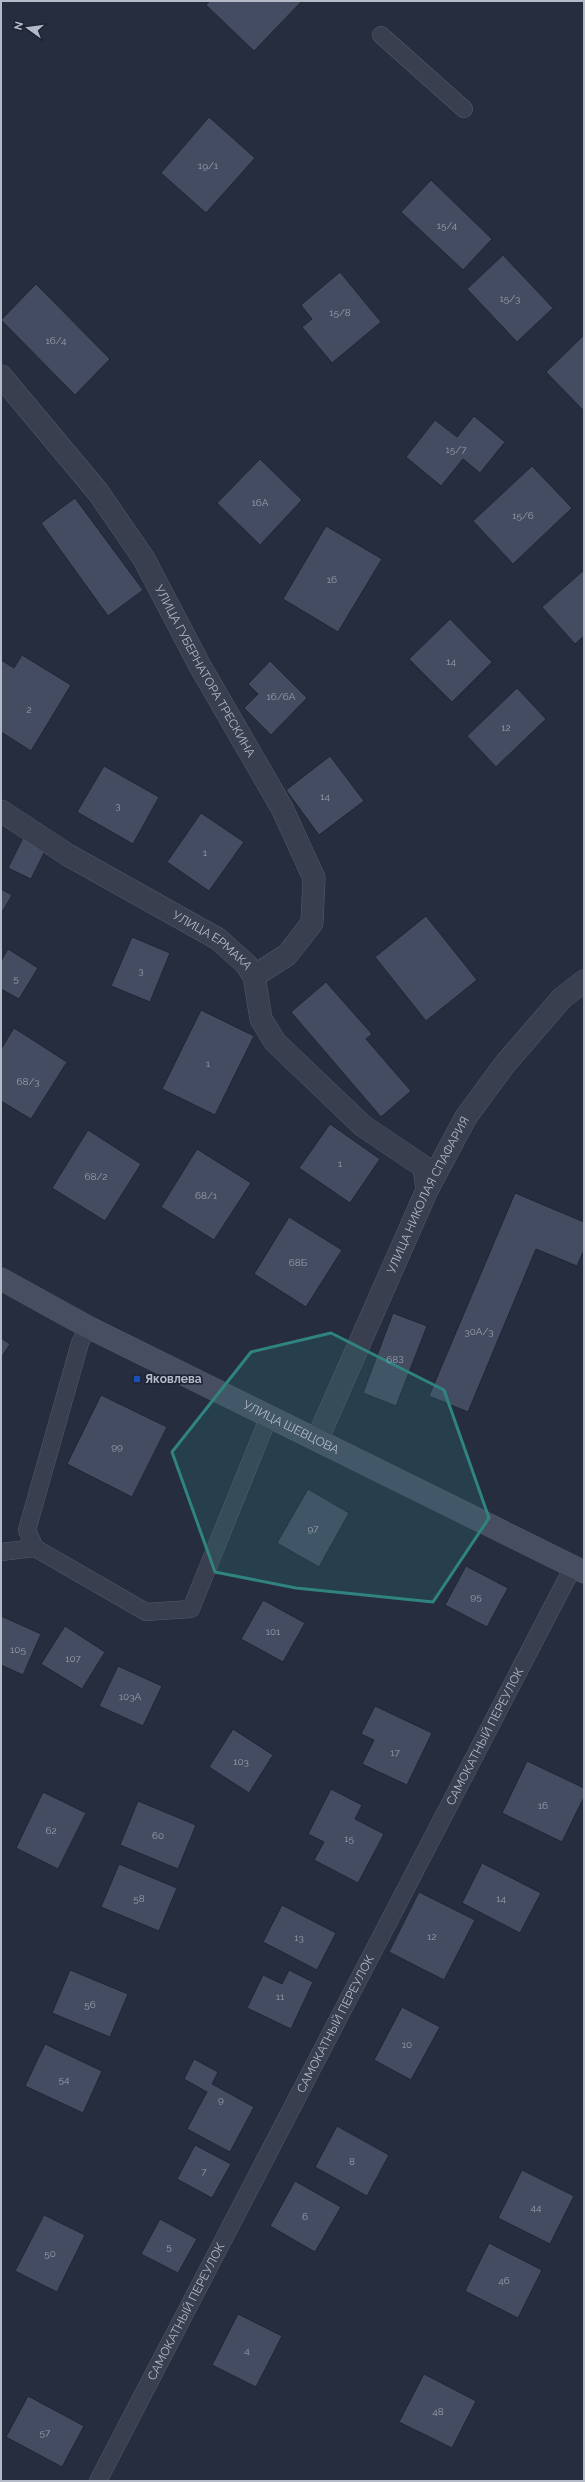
<svg xmlns="http://www.w3.org/2000/svg" width="585" height="2482" viewBox="0 0 585 2482" font-family="Raleway,sans-serif">
<style>
.building{fill:#444c61;stroke:#202636}
.lines{fill:none;stroke-linecap:round;stroke-linejoin:round}
.lane-casing{stroke:#545a69;stroke-width:18}
.street-casing{stroke:#545a69;stroke-width:23}
.secondary-casing{stroke:#545a69;stroke-width:23}
.lane{stroke:#393f4f;stroke-width:17}
.street{stroke:#393f4f;stroke-width:22}
.secondary{stroke:#474e62;stroke-width:22}
.marked{fill:#308480;fill-opacity:0.2;stroke:#308480;stroke-width:3;stroke-linejoin:round}
.transit-dot{fill:#1a4fb4;stroke:#1e2434;stroke-width:1.5}
.labels{text-anchor:middle;dominant-baseline:central;stroke-width:3.5;stroke-linejoin:round;paint-order:stroke}
.number-label{font-size:10px;fill:#999eaf}
.street-label{font-size:12px;fill:#b5bac9;stroke:#1e2434}
.poi-label{font-size:12px;font-weight:bold;fill:#b5bac9;stroke:#1e2434;text-anchor:start}
</style>
<rect width="100%" height="100%" fill="#252d3f"/>
<!-- building -->
<g class="building">
<path d="M210 1H302L254 51 206 5Z"/>
<path d="M209 117 255 158 206 213 161 173Z"/>
<path d="M431 180 492 239 463 270 401 212Z"/>
<path d="M503 255 553 308 517 342 467 289Z"/>
<path d="M340 272 381 322 332 363 302 327 312 319 301 305Z"/>
<path d="M36 284 110 359 75 395 1 320Z"/>
<path d="M584 335V409L583 410 546 372Z"/>
<path d="M474 416 505 442 480 473 463 459 441 486 406 457 435 420 457 437Z"/>
<path d="M260 459 302 500 260 545 217 503Z"/>
<path d="M532 466 572 508 513 564 473 521Z"/>
<path d="M75 498 143 590 108 616 41 523Z"/>
<path d="M326 526 382 559 338 632 283 599Z"/>
<path d="M584 570V636L575 644 542 607Z"/>
<path d="M450 619 492 662 452 702 409 659Z"/>
<path d="M22 655 71 685 31 751 1 732V660L14 668Z"/>
<path d="M270 661 307 698 271 735 244 708 258 694 248 684Z"/>
<path d="M517 688 546 719 496 767 467 736Z"/>
<path d="M330 756 364 801 319 835 286 790Z"/>
<path d="M104 766 159 797 133 844 77 812Z"/>
<path d="M201 813 244 842 209 891 167 862Z"/>
<path d="M23 838 46 849 31 879 8 868Z"/>
<path d="M1 889 12 895 1 914Z"/>
<path d="M426 916 477 980 426 1021 375 957Z"/>
<path d="M132 937 170 953 150 1002 111 986Z"/>
<path d="M8 949 38 968 19 999 1 989V961Z"/>
<path d="M326 982 372 1034 366 1039 411 1091 381 1117 291 1012Z"/>
<path d="M201 1010 254 1036 215 1115 162 1089Z"/>
<path d="M14 1028 67 1062 31 1119 1 1101V1049Z"/>
<path d="M330 1124 380 1159 350 1203 299 1168Z"/>
<path d="M88 1130 141 1164 105 1221 52 1188Z"/>
<path d="M197 1149 251 1183 214 1240 161 1207Z"/>
<path d="M515 1193 584 1222V1250L577 1266 536 1249 468 1412 429 1396Z"/>
<path d="M289 1217 342 1250 306 1307 254 1274Z"/>
<path d="M393 1313 427 1326 396 1406 363 1393Z"/>
<path d="M1 1338 10 1344 1 1358Z"/>
<path d="M101 1395 167 1427 132 1497 67 1464Z"/>
<path d="M308 1489 349 1513 319 1567 277 1543Z"/>
<path d="M466 1566 508 1588 487 1627 445 1605Z"/>
<path d="M263 1600 305 1623 283 1662 241 1639Z"/>
<path d="M1 1616 41 1634 23 1675 1 1665Z"/>
<path d="M65 1626 105 1652 82 1689 41 1664Z"/>
<path d="M118 1666 162 1686 143 1726 99 1706Z"/>
<path d="M375 1706 432 1733 407 1785 362 1764 374 1740 361 1734Z"/>
<path d="M233 1729 273 1755 249 1793 209 1767Z"/>
<path d="M527 1761 584 1788V1797L562 1842 502 1813Z"/>
<path d="M331 1789 362 1805 355 1819 384 1834 358 1883 314 1860 324 1842 308 1834Z"/>
<path d="M43 1792 86 1813 58 1869 16 1848Z"/>
<path d="M138 1801 196 1825 178 1869 120 1845Z"/>
<path d="M482 1863 541 1893 520 1933 462 1903Z"/>
<path d="M119 1864 177 1888 159 1931 101 1907Z"/>
<path d="M419 1892 475 1920 444 1980 389 1952Z"/>
<path d="M282 1905 336 1933 317 1970 263 1942Z"/>
<path d="M70 1970 128 1994 110 2037 52 2013Z"/>
<path d="M289 1970 313 1982 291 2029 247 2008 263 1975 282 1984Z"/>
<path d="M402 2007 440 2027 411 2080 374 2060Z"/>
<path d="M45 2044 102 2071 83 2113 25 2086Z"/>
<path d="M194 2059 218 2072 212 2084 254 2107 230 2152 187 2129 207 2092 184 2079Z"/>
<path d="M337 2126 389 2155 367 2196 315 2167Z"/>
<path d="M195 2145 231 2164 212 2198 177 2179Z"/>
<path d="M522 2170 574 2196 550 2244 498 2218Z"/>
<path d="M295 2181 341 2207 315 2252 270 2226Z"/>
<path d="M44 2215 85 2235 57 2292 15 2271Z"/>
<path d="M160 2219 197 2239 178 2273 141 2254Z"/>
<path d="M489 2243 542 2270 518 2318 465 2291Z"/>
<path d="M238 2314 282 2336 256 2387 212 2365Z"/>
<path d="M424 2374 476 2401 452 2448 399 2422Z"/>
<path d="M28 2396 84 2426 62 2467 6 2437Z"/>
</g>
<g class="lines">
<!-- lane casing -->
<g class="lane-casing">
<g id="lane">
<path d="M381 35 464 109"/>
<path d="M88 1327 80 1343 27 1530 35 1548 146 1612 191 1609 269 1416"/>
<path d="M1 1552 35 1548"/>
<path id="s1" d="M98 2481 573 1567"/>
</g>
</g>
<!-- street casing -->
<g class="street-casing">
<g id="street">
<path id="s2" d="M1 376 98 492 144 559 200 666 282 808 314 878 312 923 287 955 254 976"/>
<path id="s3" d="M1 811 68 855 218 939 246 964 254 976 261 1019 275 1042 363 1126 424 1167 427 1190"/>
<path id="s4" d="M317 1440 427 1190 466 1117 505 1064 562 998 584 981"/>
</g>
</g>
<!-- secondary casing -->
<g class="secondary-casing">
<g id="secondary">
<path id="s5" d="M1 1279 88 1327 584 1572"/>
</g>
</g>
<!-- lane -->
<use href="#lane" class="lane"/>
<!-- street -->
<use href="#street" class="street"/>
<!-- secondary -->
<use href="#secondary" class="secondary"/>
</g>
<!-- marked area -->
<path class="marked" d="M331 1333 444 1390 489 1518 433 1602 296 1588 215 1572 172 1452 251 1352Z"/>
<!-- markers -->
<rect class="transit-dot" x="133" y="1375" width="8" height="8" rx="2"/>
<g class="labels">
<!-- number labels -->
<g class="number-label">
<text x="208" y="165">19/1</text>
<text x="447" y="225">15/4</text>
<text x="510" y="298">15/3</text>
<text x="340" y="312">15/8</text>
<text x="56" y="340">16/4</text>
<text x="456" y="449">15/7</text>
<text x="260" y="502">16А</text>
<text x="523" y="515">15/6</text>
<text x="332" y="579">16</text>
<text x="451" y="661">14</text>
<text x="281" y="696">16/6А</text>
<text x="29" y="709">2</text>
<text x="506" y="727">12</text>
<text x="325" y="796">14</text>
<text x="118" y="805">3</text>
<text x="205" y="852">1</text>
<text x="141" y="970">3</text>
<text x="16" y="978">5</text>
<text x="208" y="1063">1</text>
<text x="28" y="1081">68/3</text>
<text x="340" y="1163">1</text>
<text x="96" y="1176">68/2</text>
<text x="206" y="1195">68/1</text>
<text x="298" y="1262">68Б</text>
<text x="479" y="1331">30А/3</text>
<text x="395" y="1359">68З</text>
<text x="117" y="1446">99</text>
<text x="313" y="1528">97</text>
<text x="476" y="1596">95</text>
<text x="273" y="1631">101</text>
<text x="18" y="1649">105</text>
<text x="73" y="1658">107</text>
<text x="130" y="1696">103А</text>
<text x="395" y="1752">17</text>
<text x="241" y="1761">103</text>
<text x="543" y="1805">16</text>
<text x="51" y="1830">62</text>
<text x="158" y="1835">60</text>
<text x="349" y="1838">15</text>
<text x="139" y="1898">58</text>
<text x="501" y="1898">14</text>
<text x="432" y="1936">12</text>
<text x="299" y="1937">13</text>
<text x="280" y="1996">11</text>
<text x="90" y="2004">56</text>
<text x="407" y="2044">10</text>
<text x="64" y="2079">54</text>
<text x="221" y="2099">9</text>
<text x="352" y="2161">8</text>
<text x="204" y="2171">7</text>
<text x="536" y="2207">44</text>
<text x="305" y="2216">6</text>
<text x="169" y="2246">5</text>
<text x="50" y="2253">50</text>
<text x="504" y="2280">46</text>
<text x="247" y="2350">4</text>
<text x="438" y="2411">48</text>
<text x="45" y="2432">57</text>
</g>
<!-- street labels -->
<g class="street-label">
<text stroke="none"><textPath href="#s2" startOffset="360">УЛИЦА ГУБЕРНАТОРА ТРЕСКИНА</textPath></text>
<text stroke="none"><textPath href="#s3" startOffset="248">УЛИЦА ЕРМАКА</textPath></text>
<text stroke="none"><textPath href="#s4" startOffset="269">УЛИЦА НИКОЛАЯ СПАФАРИЯ</textPath></text>
<text stroke="none"><textPath href="#s5" startOffset="326">УЛИЦА ШЕВЦОВА</textPath></text>
<text stroke="none"><textPath href="#s1" startOffset="839">САМОКАТНЫЙ ПЕРЕУЛОК</textPath></text>
<text stroke="none"><textPath href="#s1" startOffset="515">САМОКАТНЫЙ ПЕРЕУЛОК</textPath></text>
<text stroke="none"><textPath href="#s1" startOffset="191">САМОКАТНЫЙ ПЕРЕУЛОК</textPath></text>
</g>
<!-- poi labels -->
<g class="poi-label">
<text x="145" y="1379">Яковлева</text>
</g>
</g>
<!-- border -->
<rect width="585" height="2482" fill="none" stroke="#b5bac9" stroke-width="4"/>
<!-- north arrow -->
<g transform="translate(28 28) rotate(284)" stroke="#1e2434" stroke-width="3" paint-order="stroke">
<path d="M0-3L7 15L0 10L-7 15Z" fill="#b5bac9"/>
<text y="-6" font-size="11" font-weight="bold" text-anchor="middle" fill="#b5bac9">N</text>
</g>
</svg>
